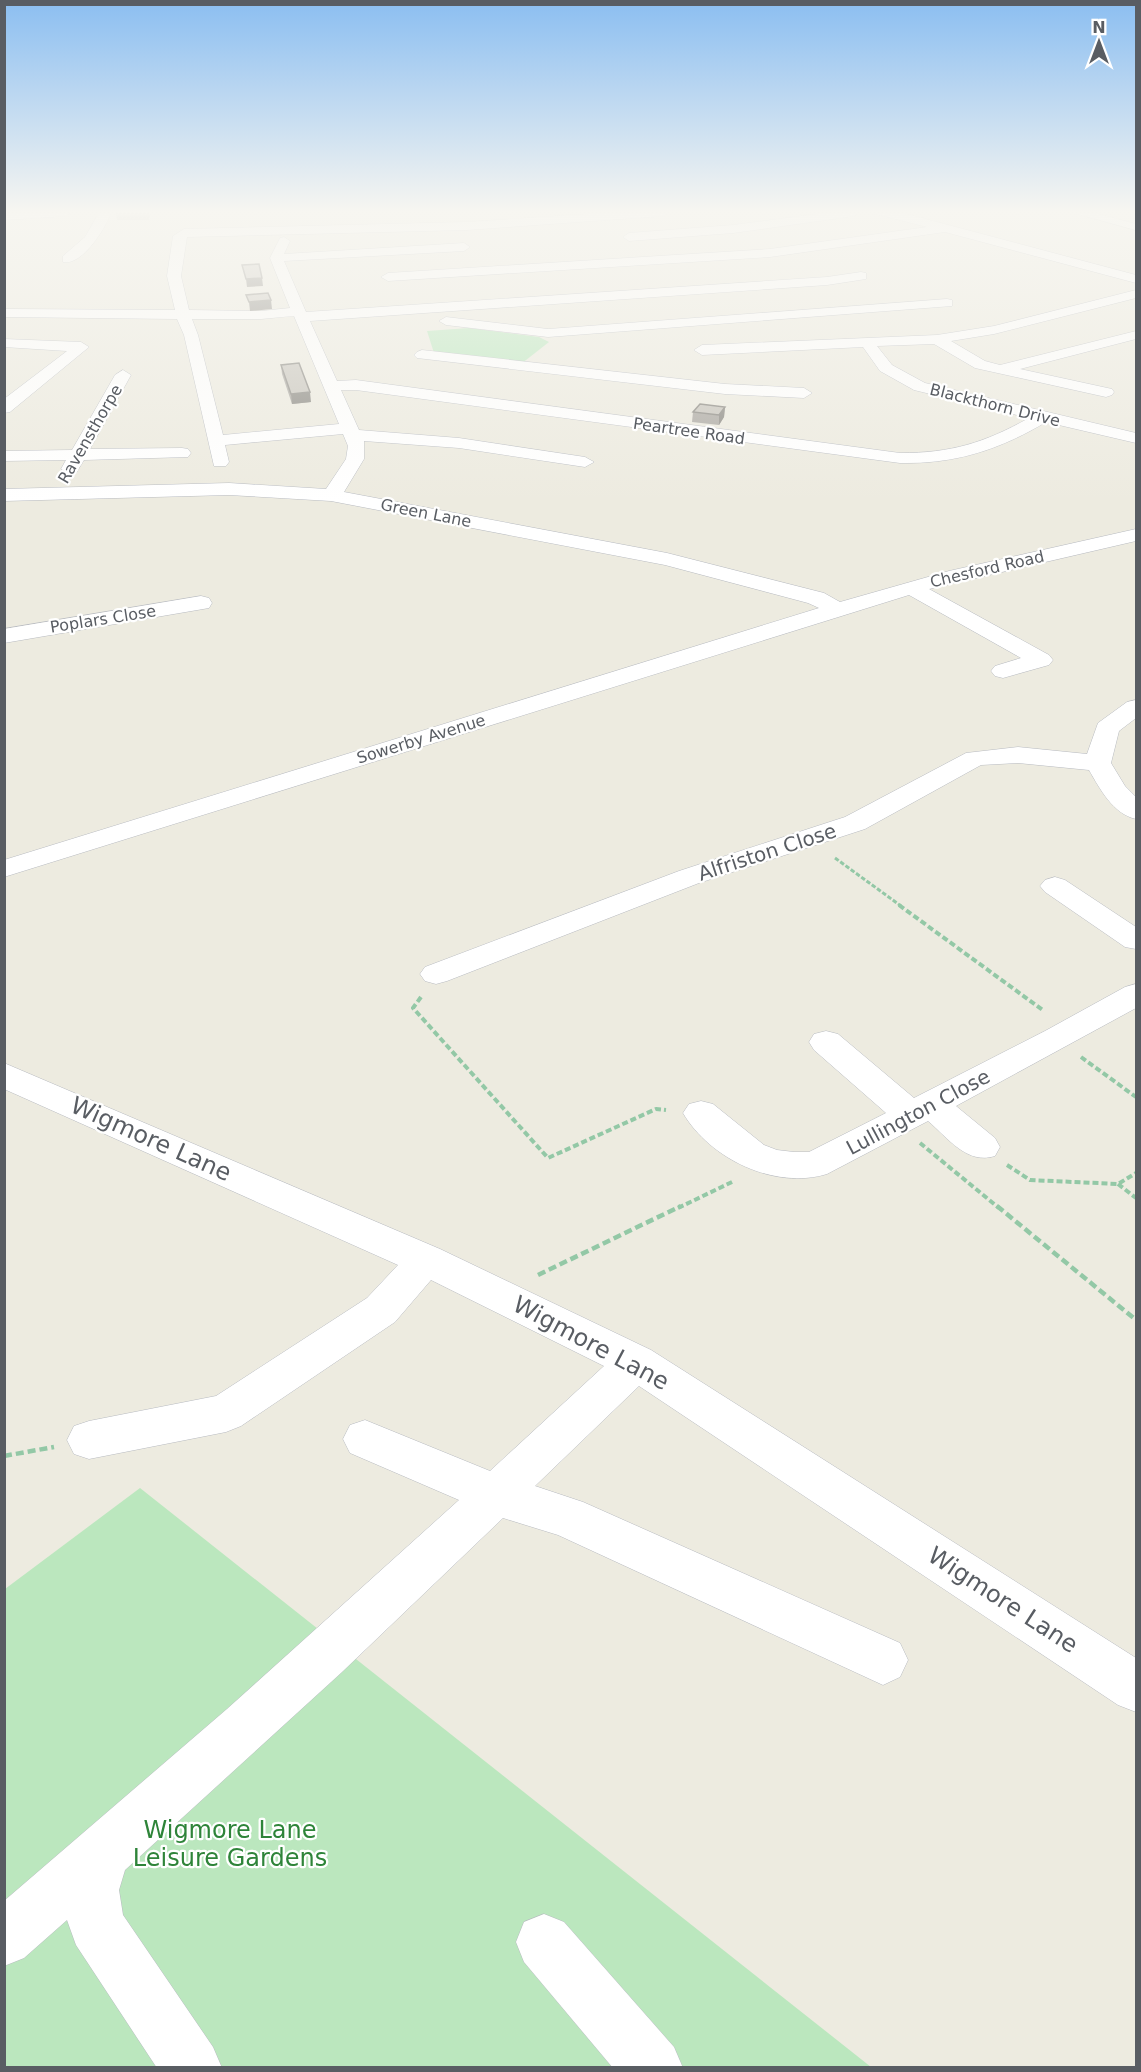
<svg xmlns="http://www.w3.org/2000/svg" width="1141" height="2072" viewBox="0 0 1141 2072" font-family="'DejaVu Sans',sans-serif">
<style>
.green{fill:#bbe7be}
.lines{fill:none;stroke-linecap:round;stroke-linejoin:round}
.minor-casing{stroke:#b8bbc1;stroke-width:1}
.path-far2{stroke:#93c8a6;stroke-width:3;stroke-dasharray:4.5 2;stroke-linecap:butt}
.path-far1{stroke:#93c8a6;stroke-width:4;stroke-dasharray:6 3;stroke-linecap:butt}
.path{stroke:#93c8a6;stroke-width:4.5;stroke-dasharray:8 4;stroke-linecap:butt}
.minor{fill:#fff;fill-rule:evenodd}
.wall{fill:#aca9a3}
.shaded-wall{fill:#8c8a84}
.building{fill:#c8c5bd;stroke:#8c8a84;stroke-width:1.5}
.labels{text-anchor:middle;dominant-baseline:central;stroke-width:4.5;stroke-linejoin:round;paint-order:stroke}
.far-street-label{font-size:16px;fill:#595d63;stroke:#fff}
.street-label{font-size:20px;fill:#595d63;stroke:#fff}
.near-street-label{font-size:24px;fill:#595d63;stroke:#fff}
.near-park-label{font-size:24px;fill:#2e8439;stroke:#fff}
</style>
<rect width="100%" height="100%" fill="#edebe0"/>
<!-- green -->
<g class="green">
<path d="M469 328 539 337 549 342 521 364 434 353 427 331Z"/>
<path d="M140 1488 871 2067 5 2068V1589Z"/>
</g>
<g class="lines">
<!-- minor casing -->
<g class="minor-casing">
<g id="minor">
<path d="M4 213H70L65 216 4 220Z"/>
<path d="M99 213H111C105 229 82 266 63 262V256L85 237Z"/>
<path d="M604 213H668L663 216 467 230 187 237 181 276 189 310 261 311 290 308 270 258 280 238 284 237 290 241 284 254 464 243 470 247 464 251 284 261 306 312 827 277 861 272 866 273V279L827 285 310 321 337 381 356 380 900 453C951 453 984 443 1029 418L914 390 880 371 863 347 702 355 694 350 702 345 937 335 994 326 1136 290V298L994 334 951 341 985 361 1000 365 1136 331V339L1020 369 1112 389 1114 392 1112 395 1106 397 975 368 934 344 877 346 892 365 925 383 1136 433V443L1046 422C999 450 955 464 900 463L356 390H341L359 430 459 438 585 457 594 462 585 467 459 448 364 441V459L344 492 667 553 824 593 840 602 949 571 1136 529V541L929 589 1049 655 1053 660 1049 665 1003 678 995 676 991 671 995 666 1021 658 909 595 4 877V860L819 608 808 603 665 565 331 501 229 495 4 501V489L229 483 326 489 346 459 348 446 343 434 225 445 229 462 226 466H214L184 335 177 319 4 317V309L175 310 167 276 173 236 184 229 467 222ZM294 316 339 424 223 435 198 335 192 319H261Z"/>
<path d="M825 213H859L854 216 733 233 629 241 623 237 629 233 733 225Z"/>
<path d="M872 213H903L1136 275V283L945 232 770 257 388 281 381 277 388 273 770 249 927 227Z"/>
<path d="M1074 213H1095L1136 224V230Z"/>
<path d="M947 299 952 300V306L548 337 446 325 439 321 446 317 548 329Z"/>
<path d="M4 339 81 342 89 347 10 412 4 413V399L67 351 4 347Z"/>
<path d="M422 350 725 384 804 388 812 393 804 398 725 394 417 358 414 355 417 352Z"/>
<path d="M123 370 131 375 90 449 182 448 188 449 191 453 188 457 84 460 76 473 70 474 61 469 66 460 4 461V451L72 450 115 375Z"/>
<path d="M201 596 209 598 212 603 209 608 4 643V629Z"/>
<path d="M1136 700V718L1119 731 1111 763 1125 786 1136 797V819C1113 814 1100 789 1089 770L1018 763 981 765 865 829 699 883 447 981 436 984 425 981 420 974 425 967 679 871 845 817 966 753 1018 747 1087 754 1098 723 1127 702Z"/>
<path d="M1055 877 1065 880 1136 927V949L1125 947 1045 892 1040 886 1045 880Z"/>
<path d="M1136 984V1008L956 1106 995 1138 1000 1147 995 1156C967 1165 948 1138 928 1121L827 1174C775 1190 710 1159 683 1113L689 1104 701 1101 713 1104 764 1145 777 1150 794 1152H809L886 1113 814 1050 809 1042 814 1034 826 1031 838 1034 914 1098 1045 1031 1125 987Z"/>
<path d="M4 1063 440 1249 651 1350 1136 1658V1712L1118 1705 639 1386 535 1486 583 1502 900 1643 908 1660 900 1677 883 1685 558 1535 503 1518 342 1672 125 1870 119 1890 123 1915 213 2047 222 2068H157L76 1945 67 1920 24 1958 4 1966V1901L227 1709 459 1500 350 1453 343 1439 350 1425 365 1420 490 1471 604 1366 431 1280 395 1322 241 1426 226 1432 89 1459 74 1454 67 1440 74 1426 89 1421 216 1396 367 1298 398 1265 4 1089Z"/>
<path d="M544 1914 564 1922 674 2047 683 2068H613L524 1962 516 1942 524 1922Z"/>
</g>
</g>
<!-- path-far2 -->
<path class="path-far2" d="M835 858 901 906"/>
<!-- path-far1 -->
<g class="path-far1">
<path d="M899 905 1044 1011"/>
<path d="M421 997 413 1008 548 1158 656 1109 666 1110"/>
<path d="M1081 1057 1136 1097"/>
<path d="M920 1143 999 1208"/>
<path d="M1007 1165 1030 1180 1118 1184 1136 1173"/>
<path d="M1118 1184 1136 1198"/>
<path d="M678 1208 734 1181"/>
</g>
<!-- path -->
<g class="path">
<path d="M997 1206 1136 1320"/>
<path d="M538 1275 681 1206"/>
<path d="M4 1456 54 1447"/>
</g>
<!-- minor -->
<use href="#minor" class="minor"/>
</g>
<!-- wall -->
<g class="wall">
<path d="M116 213H149L150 215 149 220H117Z"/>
<path d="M281 365 311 402 292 404 282 374Z"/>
<path d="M725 407 724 417 719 425 692 422 693 412Z"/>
</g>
<!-- shaded-wall -->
<g class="shaded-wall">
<path d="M262 278 263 286 247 287 246 279Z"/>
<path d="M271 300 272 309 250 311 249 302Z"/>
<path d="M310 392 311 402 292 404 291 394Z"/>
<path d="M725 407 724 417 719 425V415Z"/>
</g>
<!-- building -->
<g class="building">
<path d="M259 264 262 278 246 279 242 265Z"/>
<path d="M268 293 271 300 249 302 246 295Z"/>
<path d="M299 363 310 392 291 394 281 365Z"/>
<path d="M700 404 725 407 719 415 693 412Z"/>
</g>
<!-- sky -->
<linearGradient id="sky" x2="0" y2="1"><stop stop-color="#8bbef1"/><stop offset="0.42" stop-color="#f7f6f1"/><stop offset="1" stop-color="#f7f6f1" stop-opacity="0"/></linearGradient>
<rect width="1141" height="503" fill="url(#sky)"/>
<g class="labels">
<!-- far-street labels -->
<g class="far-street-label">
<text transform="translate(995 405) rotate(14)">Blackthorn Drive</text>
<text transform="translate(689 431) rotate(8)">Peartree Road</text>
<text transform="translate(90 434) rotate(-60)">Ravensthorpe</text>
<text transform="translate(426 513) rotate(11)">Green Lane</text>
<text transform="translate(987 569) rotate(-13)">Chesford Road</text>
<text transform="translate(103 619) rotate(-9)">Poplars Close</text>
<text transform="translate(421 739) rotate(-17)">Sowerby Avenue</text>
</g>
<!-- street labels -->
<g class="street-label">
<text transform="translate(767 852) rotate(-18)">Alfriston Close</text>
<text transform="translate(918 1112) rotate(-28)">Lullington Close</text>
</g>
<!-- near-street labels -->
<g class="near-street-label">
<text transform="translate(151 1139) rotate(24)">Wigmore Lane</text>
<text transform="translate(591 1343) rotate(28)">Wigmore Lane</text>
<text transform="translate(1003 1600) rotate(33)">Wigmore Lane</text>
</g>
<!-- near-park labels -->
<g class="near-park-label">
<text x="230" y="1830">Wigmore Lane<tspan x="230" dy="28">Leisure Gardens</tspan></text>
</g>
</g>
<!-- border -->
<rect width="1141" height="2072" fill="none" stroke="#595d63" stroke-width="12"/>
<!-- north arrow -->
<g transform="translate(1099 42)" stroke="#ffffff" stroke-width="4.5" paint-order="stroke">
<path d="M0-4.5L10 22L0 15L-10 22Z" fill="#595d63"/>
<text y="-9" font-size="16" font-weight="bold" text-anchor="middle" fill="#595d63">N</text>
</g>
</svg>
